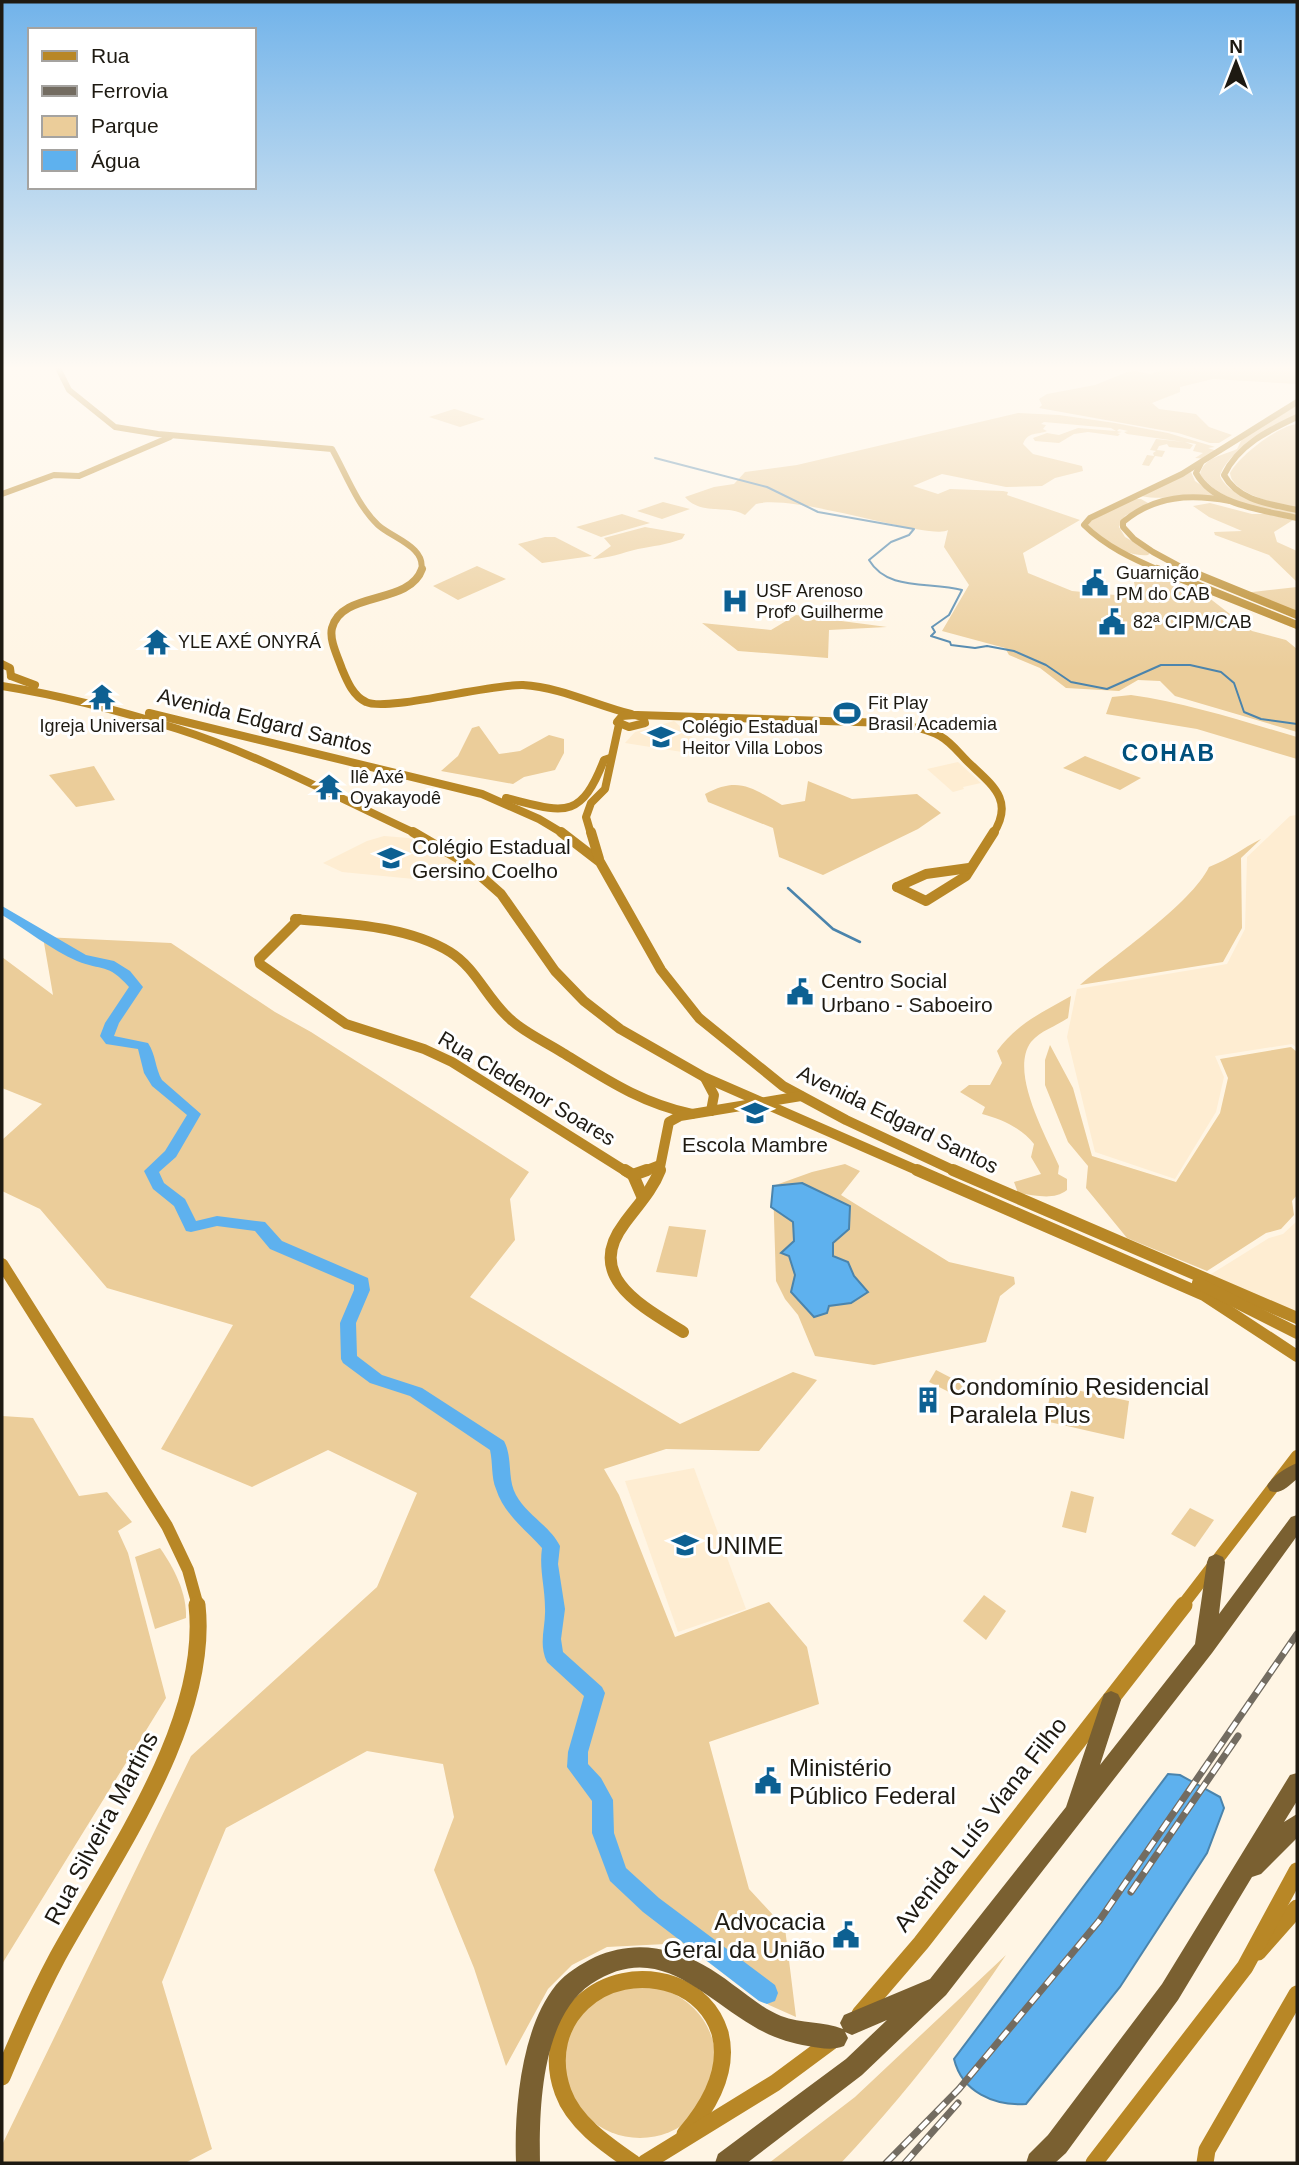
<svg xmlns="http://www.w3.org/2000/svg" width="1299" height="2165" viewBox="0 0 1299 2165" font-family="Helvetica,sans-serif">
<style>
.built{fill:#feedd2}
.green{fill:#ebcd9a}
.water{fill:#5eb1ee;stroke:#4b84ac;stroke-width:2}
.lines{fill:none;stroke-linecap:round;stroke-linejoin:round}
.stream-far1{stroke:#4b84ac;stroke-width:2}
.stream{stroke:#4b84ac;stroke-width:2.5}
.river{fill:#5eb1ee;fill-rule:evenodd}
.secondary-far4{stroke:#b88726;stroke-width:6}
.secondary-far3{stroke:#b88726;stroke-width:8}
.secondary-far2{stroke:#b88726;stroke-width:10}
.secondary-far1{stroke:#b88726;stroke-width:12}
.secondary{stroke:#b88726;stroke-width:17}
.highway{fill:#7a6031;fill-rule:evenodd}
.rail-casing{stroke:#736c61;stroke-width:7}
.rail{stroke:#fff;stroke-width:4.5;stroke-dasharray:12;stroke-linecap:butt}
.labels{text-anchor:middle;dominant-baseline:central;stroke-width:6;stroke-linejoin:round;paint-order:stroke}
.far-poi-label{font-size:18px;fill:#1e1a12;stroke:#fff;text-anchor:start}
.street-label{font-size:21px;fill:#1e1a12;stroke:#fff}
.poi-label{font-size:21px;fill:#1e1a12;stroke:#fff;text-anchor:start}
.far-district-label{font-size:23px;font-weight:bold;letter-spacing:2px;fill:#00507c;stroke:#fff}
.near-poi-label{font-size:24px;fill:#1e1a12;stroke:#fff;text-anchor:start}
.near-street-label{font-size:24px;fill:#1e1a12;stroke:#fff}
</style>
<rect width="100%" height="100%" fill="#fff5e4"/>
<!-- built -->
<g class="built">
<path d="M674 721 701 745V755L625 743 635 732Z"/>
<path d="M958 762 981 783 963 787 964 789 953 792 927 769Z"/>
<path d="M1297 815V1048L1292 1044 1215 1056 1224 1077 1216 1112 1175 1179 1095 1152 1067 1037 1077 989 1227 964 1245 929 1247 857 1290 816Z"/>
<path d="M384 836 409 838 457 861 449 874 429 872 424 880 342 872 323 863 367 841Z"/>
<path d="M1297 1221V1315L1208 1276 1269 1238 1283 1234Z"/>
<path d="M694 1468 746 1609 678 1632 625 1481Z"/>
</g>
<!-- green -->
<g class="green">
<path d="M1166 366H1297V384L1213 379 1180 387V392L1152 403 1159 409 1196 414 1209 427 1232 435 1219 443H1210L1178 433 1039 408 1042 405 1039 399 1047 394 1095 385 1127 372 1136 371 1150 374 1170 368Z"/>
<path d="M1297 405V415C1275 426 1226 451 1220 476 1231 501 1274 505 1297 512V516C1263 508 1221 504 1200 474 1205 456 1223 456 1237 449L1242 439Z"/>
<path d="M454 409H455L485 419 460 427 429 417Z"/>
<path d="M1018 413 1059 415 1115 423 1168 433 1212 446 1215 447 1208 448 1217 451 1206 459 1195 458 1203 453 1193 451 1196 444 1185 442 1193 445 1190 449 1169 447 1167 444 1159 446 1157 450 1165 451 1162 457 1155 456 1149 466 1142 465 1147 455 1154 456 1153 453 1156 451 1150 450 1156 439 1184 442 1127 434 1124 432 1128 431 1119 429 1117 431 1122 432 1117 433 1120 434 1118 436 1088 432 1074 434 1059 443 1035 441 1033 438 1047 433 1059 435 1078 428 1116 431 1111 428 1044 422 1041 424 1046 425 1043 429 1047 431C1038 435 1028 431 1023 444L1033 454 1082 466 1083 471 1055 478 1042 486 1006 487 942 474 913 486 938 494 950 489 1003 491 1008 492 1007 495 1080 520 1023 553 1028 573 1072 591 1137 597 1133 577 1151 571 1204 594 1252 631 1286 640 1297 649V732L1175 696 1160 681 1138 680 1119 691 1066 688 1040 668 1009 655 1005 648 942 631 969 585 944 547 948 530C931 541 795 493 756 504L745 515C727 504 701 516 685 497L714 487 734 484 745 472 797 465Z"/>
<path d="M1297 424V508C1276 504 1232 494 1230 473 1239 456 1278 426 1297 424Z"/>
<path d="M1191 472 1195 481 1217 496C1190 494 1165 501 1140 496Z"/>
<path d="M1133 499H1141L1148 503 1125 516 1119 527 1125 537 1148 550 1150 553 1148 555C1127 557 1100 541 1088 525L1090 521Z"/>
<path d="M663 502 690 509 662 519 637 511Z"/>
<path d="M1210 503 1252 514H1268L1293 520 1274 532 1277 542 1297 551V582L1269 555 1215 535 1214 532 1242 531 1209 517 1193 506Z"/>
<path d="M622 514 650 523 601 537 576 527Z"/>
<path d="M645 527 685 534 682 539C665 545 654 546 638 549 622 553 609 558 593 559L611 546 604 538Z"/>
<path d="M545 537H555L592 556 542 563 518 544Z"/>
<path d="M477 566 506 579 458 600 433 586Z"/>
<path d="M1297 587V611L1244 593Z"/>
<path d="M796 615 887 627 829 630 828 658 738 651 702 623 771 630Z"/>
<path d="M1131 695C1187 703 1242 721 1297 737V759L1197 729 1106 714 1112 697Z"/>
<path d="M479 726 499 754 520 751 549 735 564 739V753L555 770 524 777 513 784 441 771 458 756 472 728Z"/>
<path d="M1085 756 1141 778 1120 790 1063 768Z"/>
<path d="M94 766 115 800 76 807 49 775Z"/>
<path d="M808 781 852 799 917 794 941 813 918 829 823 875 779 857 773 828 708 802 705 794C739 776 752 788 782 805L805 801Z"/>
<path d="M1261 839 1241 858 1242 928 1223 962 1080 985C1114 956 1191 904 1209 867 1232 858 1241 849 1261 839Z"/>
<path d="M43 937 171 943 275 1012 311 1032 529 1172 510 1199 515 1240 470 1297 680 1424 793 1372 817 1380 759 1451 666 1449 604 1469 619 1495 675 1637 769 1602 807 1647 819 1704 709 1742 749 1889 785 1928 796 2017 769 2005 714 1963 666 1944 607 1947 572 1965 548 1989 506 2066 474 1968 434 1870 454 1817 443 1764 367 1751 226 1828 162 1982 212 2149 185 2163H2V2145L191 1756 377 1587 417 1493 328 1450 252 1487 161 1449 233 1325 107 1288 40 1209 2 1191V1140L42 1104 2 1088V957L53 995Z"/>
<path d="M1071 996 1068 1018C1055 1027 1041 1030 1031 1042 1009 1072 1046 1136 1059 1166L1058 1174 1067 1179V1190C1053 1201 1035 1195 1018 1193L1014 1182 1041 1174 1031 1157 1034 1144C1022 1128 1001 1119 982 1114L985 1107 960 1092 969 1085H990L1002 1063 997 1051C1018 1023 1041 1013 1071 996Z"/>
<path d="M1050 1045 1073 1088 1092 1156 1176 1182 1220 1113 1228 1078 1220 1059 1291 1047 1297 1052V1195L1292 1201 1294 1215 1281 1229 1266 1233 1207 1271 1127 1238 1086 1188 1088 1166 1068 1142 1045 1085V1060Z"/>
<path d="M845 1164 860 1171 841 1195 949 1262 1014 1277 1015 1284 1000 1296 986 1342 874 1365 815 1356 798 1315 785 1299 776 1281 773 1186 812 1172Z"/>
<path d="M669 1226 706 1230 697 1277 656 1272Z"/>
<path d="M936 1370 963 1384 959 1397 929 1382Z"/>
<path d="M1052 1385 1129 1401 1124 1439 1045 1421Z"/>
<path d="M2 1416 33 1418 79 1496 107 1492 132 1522 118 1531 128 1553 166 1698 2 1964Z"/>
<path d="M1071 1491 1094 1497 1086 1533 1062 1527Z"/>
<path d="M1190 1508 1214 1520 1195 1547 1171 1534Z"/>
<path d="M160 1548C174 1568 187 1593 186 1618L155 1629 135 1557Z"/>
<path d="M984 1595 1006 1611 986 1640 963 1621Z"/>
<path d="M1006 1955C957 2028 901 2099 841 2163H769L855 2097Z"/>
<circle cx="640" cy="2062" r="76"/>
</g>
<!-- water -->
<g class="water">
<path d="M802 1183 850 1206 849 1229 833 1243V1256L848 1262 854 1276 868 1292 851 1303 829 1306 827 1313 814 1317 791 1292 795 1275 789 1256 781 1253 794 1241 793 1222 771 1207 773 1186Z"/>
<path d="M1168 1774 1180 1775 1220 1797 1224 1808 1207 1853 1120 1987 1026 2104C994 2106 962 2092 954 2059Z"/>
</g>
<g class="lines">
<!-- stream-far1 -->
<path class="stream-far1" d="M655 458 767 487 818 512 914 529 909 535 891 542 869 560C888 592 930 581 962 590L949 615 932 627 935 632 931 636 950 642 951 645 975 648 987 646 1014 651 1046 665 1071 682 1107 689 1161 665H1190L1221 672 1234 683 1244 712 1261 719 1297 724"/>
<!-- stream -->
<path class="stream" d="M788 888 833 929 860 942"/>
<!-- river -->
<path class="river" d="M2 906 86 955 114 961 130 971 143 987 119 1023 114 1036 148 1043C156 1055 155 1068 162 1080L201 1114 176 1157 159 1172 164 1183 185 1199 196 1221 217 1216 265 1222 282 1241 368 1278 370 1290 356 1323 357 1356 382 1375 422 1388 504 1441C513 1458 507 1479 516 1495 527 1515 550 1526 560 1546L558 1564 565 1609 561 1639 563 1652 602 1687 605 1693 588 1752V1764L601 1778 613 1800 614 1833 626 1868 659 1898 775 1985 778 1993 775 2001 767 2004 759 2001 643 1912 610 1881 592 1833V1801L567 1767 568 1752 584 1696 547 1662C538 1643 546 1627 545 1608 545 1587 539 1569 542 1548 525 1529 504 1514 496 1489 491 1477 493 1463 490 1450L410 1396 370 1383 343 1363 341 1359 340 1323 354 1290V1285L270 1249 255 1231 217 1226 191 1232 186 1231 174 1206 153 1189 144 1171 165 1151 187 1115 152 1086 144 1073 138 1049 106 1044 100 1036 105 1023 129 987C108 963 102 971 77 961 52 950 25 929 2 915Z"/>
<!-- secondary-far4 -->
<g class="secondary-far4">
<path d="M57 366 69 390 115 427 158 434 332 449C346 474 357 505 378 525 392 538 427 547 421 571"/>
<path d="M1297 417C1269 430 1238 445 1224 475 1238 501 1270 504 1297 510"/>
<path d="M1201 463 1196 473C1214 506 1264 510 1297 518"/>
<path d="M2 494 54 475 79 476 170 437"/>
<path d="M1161 571C1133 559 1105 546 1084 525L1090 518 1182 474 1297 402"/>
<path d="M1188 571 1153 552 1134 539 1123 527V522C1155 495 1191 494 1230 501"/>
</g>
<!-- secondary-far3 -->
<g class="secondary-far3">
<path d="M422 569C409 606 342 590 332 628 329 640 338 657 342 669 347 681 353 696 366 702 386 712 489 684 523 685 560 687 595 705 631 714"/>
<path d="M1157 569 1297 625"/>
<path d="M1184 569 1297 615"/>
<path d="M2 664 10 668 11 676"/>
<path d="M11 676 35 685"/>
<path d="M2 686C58 695 124 712 178 729 260 755 338 798 417 834"/>
<path d="M149 713 482 794 539 819 564 834"/>
<path d="M635 715 643 717 645 723 629 727 617 722 622 716Z"/>
<path d="M637 715 888 723C906 726 924 727 940 736 951 742 960 754 968 762 992 785 1015 800 993 834"/>
<path d="M506 798C563 812 580 822 604 760L610 758"/>
<path d="M591 834 586 817 591 803 605 789 619 724"/>
</g>
<!-- secondary-far2 -->
<g class="secondary-far2">
<path d="M413 832 466 863 501 894 555 971 584 1001 620 1029 704 1077 921 1172"/>
<path d="M561 832 600 862 661 970 699 1018 783 1086 846 1120 957 1172"/>
<path d="M591 832 599 859"/>
<path d="M897 887 926 901 966 876 994 832"/>
<path d="M897 887 926 874 969 868"/>
<path d="M295 919C345 924 406 925 450 952 476 968 487 999 510 1019 525 1033 546 1042 563 1053 607 1080 641 1103 692 1114"/>
<path d="M299 919 259 959 260 964 346 1024 424 1049 452 1062 627 1172"/>
<path d="M705 1078 714 1095 711 1111"/>
<path d="M642 1172 660 1165"/>
<path d="M659 1172 669 1122 680 1116 801 1096"/>
</g>
<!-- secondary-far1 -->
<g class="secondary-far1">
<path d="M625 1170 633 1175 643 1198"/>
<path d="M660 1170C652 1191 637 1206 624 1224 584 1277 643 1307 683 1332"/>
<path d="M917 1170 1204 1295 1297 1356"/>
<path d="M953 1170 1297 1318"/>
<path d="M633 1175 647 1170"/>
<path d="M2 1264 167 1526 188 1570 198 1606"/>
<path d="M1198 1283 1297 1333"/>
<path d="M1182 1606 1297 1456"/>
</g>
<!-- secondary -->
<g class="secondary">
<path d="M1258 1952 1297 1908"/>
<path d="M860 2014 921 1943 1184 1605"/>
<path d="M2 2077C19 2036 37 1995 58 1956 113 1856 210 1722 197 1605"/>
<path d="M633 2163C607 2145 574 2123 563 2092 537 2020 604 1961 674 1985 696 1993 713 2010 720 2033 730 2071 709 2106 685 2134"/>
<path d="M645 2163 775 2083 833 2040"/>
<path d="M1094 2163 1245 1967 1297 1871"/>
<path d="M1205 2163 1207 2150 1297 1994"/>
</g>
<!-- highway -->
<g class="highway">
<path d="M1297 1463V1479C1288 1486 1281 1495 1270 1491L1267 1486C1272 1476 1287 1467 1297 1463Z"/>
<path d="M1297 1515V1536L1212 1653 946 1995 862 2075 747 2163H715L718 2154 846 2059 887 2020 852 2035 845 2032 848 2038 844 2046C832 2051 820 2048 808 2046 789 2043 769 2036 753 2026 699 1994 657 1940 591 1984 541 2018 539 2109 540 2163H516C514 2110 521 2028 556 1985 566 1973 581 1964 595 1957 619 1946 646 1944 672 1952 694 1958 714 1970 732 1984 748 1995 763 2009 781 2016 801 2024 824 2021 843 2029L840 2023 844 2015 930 1979 1066 1807 1104 1694 1111 1691 1118 1694 1121 1700 1100 1765 1195 1644 1207 1562 1209 1557 1216 1554 1223 1557 1225 1562 1219 1614 1291 1517Z"/>
<path d="M1297 1773V1801L1284 1822 1297 1814V1838L1261 1874 1252 1877 1178 2000 1066 2153 1055 2163H1026L1029 2154 1048 2135 1162 1984 1290 1775Z"/>
</g>
<!-- rail casing -->
<g class="rail-casing">
<g id="rail">
<path d="M1131 1892 1238 1736"/>
<path d="M886 2163 959 2089 1099 1921 1297 1634"/>
<path d="M905 2163 958 2103"/>
</g>
</g>
<!-- rail -->
<use href="#rail" class="rail"/>
</g>
<!-- sky -->
<linearGradient id="sky" x2="0" y2="1"><stop stop-color="#71b3ea"/><stop offset="0.55" stop-color="#fffaf3"/><stop offset="1" stop-color="#fffaf3" stop-opacity="0"/></linearGradient>
<rect width="1299" height="669" fill="url(#sky)"/>
<!-- icons -->
<defs>
<g id="civic-bare" transform="scale(2.1)"><path d="M-.6-6.5H3V-4.5H.6V-3L4-1V1h2V6H-6V1h2V-1L-.6-3ZM-1.2 2.5V6h2.4V2.5Z" fill="#0d6092" stroke="#fff" stroke-width="2.5" paint-order="stroke"/></g>
<g id="hospital-bare" transform="scale(2.1)"><path d="M-5-5h3v3.5h4V-5h3V5h-3V1.5h-4V5h-3Z" fill="#0d6092" stroke="#fff" stroke-width="2.5" paint-order="stroke"/></g>
<g id="temple-bare" transform="scale(2.1)"><path d="M0-6L5-2H3V0L6.5 2.5H4V6H1.5V3h-3V6H-4V2.5H-6.5L-3 0V-2H-5Z" fill="#0d6092" stroke="#fff" stroke-width="2.5" paint-order="stroke"/></g>
<g id="stadium-bare" transform="scale(2.1)"><path d="M0-5a6.5 5 0 1 0 0 10a6.5 5 0 1 0 0-10ZM-3.5-1.8h7v3.6h-7Z" fill="#0d6092" stroke="#fff" stroke-width="2.5" paint-order="stroke"/></g>
<g id="school-bare" transform="scale(2.1)"><path d="M0-5L7-2L0 1L-7-2ZM-4 1L0 2.5L4 1V4Q0 6-4 4Z" fill="#0d6092" stroke="#fff" stroke-width="2.5" paint-order="stroke"/></g>
<g id="building-bare" transform="scale(2.1)"><path d="M-4-6H4V6H1V3H-1V6H-4ZM-2.5-4.3h1.7v1.8h-1.7ZM.8-4.3h1.7v1.8H.8ZM-2.5-1h1.7V.8h-1.7ZM.8-1h1.7V.8H.8Z" fill="#0d6092" stroke="#fff" stroke-width="2.5" paint-order="stroke"/></g>
<g id="university-bare" transform="scale(2.1)"><path d="M0-5L7-2L0 1L-7-2ZM-4 1L0 2.5L4 1V4Q0 6-4 4Z" fill="#0d6092" stroke="#fff" stroke-width="2.5" paint-order="stroke"/></g>
</defs>
<g fill-rule="evenodd">
<use href="#civic-bare" x="1095" y="583"/>
<use href="#hospital-bare" x="735" y="601"/>
<use href="#civic-bare" x="1112" y="622"/>
<use href="#temple-bare" x="157" y="642"/>
<use href="#temple-bare" x="102" y="697"/>
<use href="#stadium-bare" x="847" y="713"/>
<use href="#school-bare" x="661" y="737"/>
<use href="#temple-bare" x="329" y="787"/>
<use href="#school-bare" x="391" y="858"/>
<use href="#civic-bare" x="800" y="992"/>
<use href="#school-bare" x="755" y="1113"/>
<use href="#building-bare" x="928" y="1400"/>
<use href="#university-bare" x="685" y="1545"/>
<use href="#civic-bare" x="768" y="1781"/>
<use href="#civic-bare" x="846" y="1935"/>
</g>
<g class="labels">
<!-- far-poi labels -->
<g class="far-poi-label">
<text x="1116" y="573">Guarnição<tspan x="1116" dy="21">PM do CAB</tspan></text>
<text x="756" y="591">USF Arenoso<tspan x="756" dy="21">Profº Guilherme</tspan></text>
<text x="1133" y="622">82ª CIPM/CAB</text>
<text x="178" y="642">YLE AXÉ ONYRÁ</text>
<text x="868" y="703">Fit Play<tspan x="868" dy="21">Brasil Academia</tspan></text>
<text x="102" y="726" text-anchor="middle">Igreja Universal</text>
<text x="682" y="727">Colégio Estadual<tspan x="682" dy="21">Heitor Villa Lobos</tspan></text>
<text x="350" y="777">Ilê Axé<tspan x="350" dy="21">Oyakayodê</tspan></text>
</g>
<!-- street labels -->
<g class="street-label">
<text transform="translate(265 721) rotate(14)">Avenida Edgard Santos</text>
<text transform="translate(527 1088) rotate(31)">Rua Cledenor Soares</text>
<text transform="translate(898 1119) rotate(26)">Avenida Edgard Santos</text>
</g>
<!-- poi labels -->
<g class="poi-label">
<text x="412" y="846">Colégio Estadual<tspan x="412" dy="24">Gersino Coelho</tspan></text>
<text x="821" y="980">Centro Social<tspan x="821" dy="24">Urbano - Saboeiro</tspan></text>
<text x="755" y="1144" text-anchor="middle">Escola Mambre</text>
</g>
<!-- far-district labels -->
<g class="far-district-label">
<text x="1169" y="753">COHAB</text>
</g>
<!-- near-poi labels -->
<g class="near-poi-label">
<text x="949" y="1386">Condomínio Residencial<tspan x="949" dy="28">Paralela Plus</tspan></text>
<text x="706" y="1545">UNIME</text>
<text x="789" y="1767">Ministério<tspan x="789" dy="28">Público Federal</tspan></text>
<text x="825" y="1921" text-anchor="end">Advocacia<tspan x="825" dy="28">Geral da União</tspan></text>
</g>
<!-- near-street labels -->
<g class="near-street-label">
<text transform="translate(980 1824) rotate(-52)">Avenida Luís Viana Filho</text>
<text transform="translate(101 1828) rotate(-62)">Rua Silveira Martins</text>
</g>
</g>
<!-- border -->
<rect width="1299" height="2165" fill="none" stroke="#1e1a12" stroke-width="7"/>
<!-- legend -->
<rect x="28" y="28" width="228" height="161" fill="#ffffff" stroke="#a5a3a0" stroke-width="2"/>
<rect x="42" y="51" width="35" height="10" fill="#b88726" stroke="#a5a3a0" stroke-width="2"/>
<text x="91" y="63" font-size="21" fill="#1e1a12">Rua</text>
<rect x="42" y="86" width="35" height="10" fill="#736c61" stroke="#a5a3a0" stroke-width="2"/>
<text x="91" y="98" font-size="21" fill="#1e1a12">Ferrovia</text>
<rect x="42" y="116" width="35" height="21" fill="#ebcd9a" stroke="#a5a3a0" stroke-width="2"/>
<text x="91" y="133" font-size="21" fill="#1e1a12">Parque</text>
<rect x="42" y="150" width="35" height="21" fill="#5eb1ee" stroke="#a5a3a0" stroke-width="2"/>
<text x="91" y="168" font-size="21" fill="#1e1a12">Água</text>
<!-- north arrow -->
<g transform="translate(1236 63)" stroke="#ffffff" stroke-width="5" paint-order="stroke">
<path d="M0-5L12 26L0 18L-12 26Z" fill="#1e1a12"/>
<text y="-10" font-size="19" font-weight="bold" text-anchor="middle" fill="#1e1a12">N</text>
</g>
</svg>
